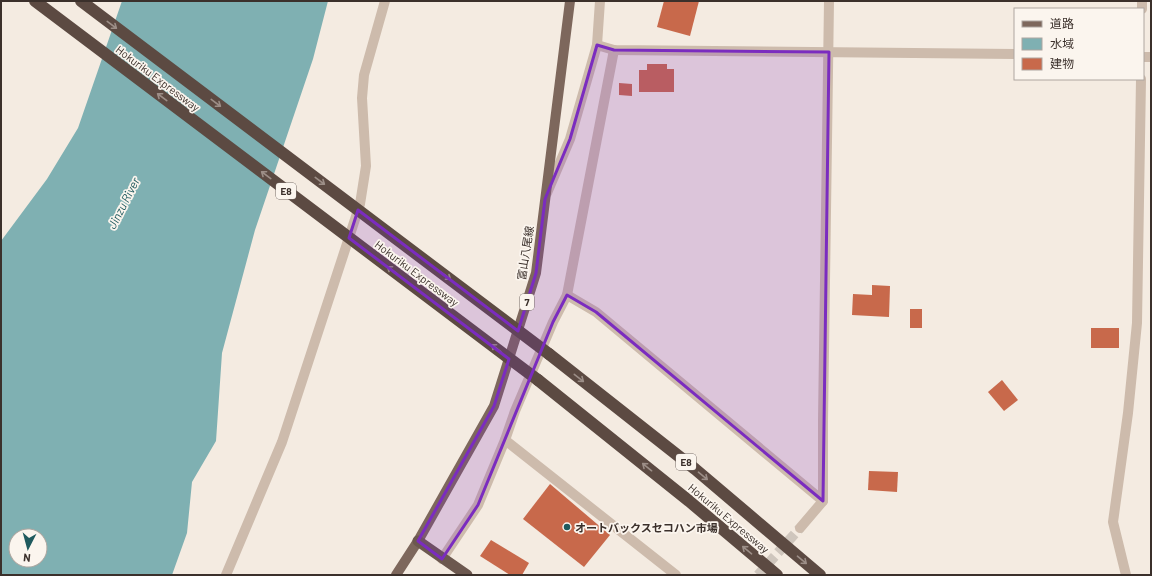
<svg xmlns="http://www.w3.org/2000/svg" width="1152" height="576" viewBox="0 0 1152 576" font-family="Barlow,'Noto Sans JP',sans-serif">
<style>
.water{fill:#7fb0b2;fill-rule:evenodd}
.building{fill:#c8694b}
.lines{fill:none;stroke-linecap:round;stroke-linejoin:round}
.minor-tunnel{stroke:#cfc6bd;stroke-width:10;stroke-dasharray:10 5;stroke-linecap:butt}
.minor{stroke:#cdbbac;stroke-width:10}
.tertiary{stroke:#cdbbac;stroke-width:10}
.primary{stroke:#7d675c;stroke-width:10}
.trunk{stroke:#6c584f;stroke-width:11}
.motorway{stroke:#5c4a42;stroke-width:12}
.motorway-bridge{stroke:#5c4a42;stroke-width:12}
.oneway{stroke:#9c8e87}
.marked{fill:#7b2cbf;fill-opacity:0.2;stroke:#7b2cbf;stroke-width:3;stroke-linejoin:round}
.poi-dot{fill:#1f5a5e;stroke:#fbf5ee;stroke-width:1.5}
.labels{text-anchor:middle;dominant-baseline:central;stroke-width:3.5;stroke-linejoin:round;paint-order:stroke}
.shield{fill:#fbf5ee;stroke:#756b66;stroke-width:1}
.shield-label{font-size:10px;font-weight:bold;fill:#3b302b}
.street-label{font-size:11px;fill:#3b302b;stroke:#fbf5ee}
.poi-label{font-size:11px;font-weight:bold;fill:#3b302b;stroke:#fbf5ee;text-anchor:start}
.water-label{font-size:12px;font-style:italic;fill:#1f5a5e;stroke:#fbf5ee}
</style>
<rect width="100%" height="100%" fill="#f4ebe1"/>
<!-- water -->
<path class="water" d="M122 1H328L313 59 255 230 222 353 216 441 192 482 187 533 172 575H1V241L47 179 78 128ZM16 536H40V560H16Z"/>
<!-- building -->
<g class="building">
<path d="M664 1H699L690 36 657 27Z"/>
<path d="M647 64H667V69H674V92H639V70H647Z"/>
<path d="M619 83 632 84V96L619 95Z"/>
<path d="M872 285 890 286 889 317 852 315 853 294 872 295Z"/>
<rect x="910" y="309" width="12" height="19"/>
<rect x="1091" y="328" width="28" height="20"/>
<path d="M1002 380 1018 400 1004 411 988 392Z"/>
<path d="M869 471 898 472 897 492 868 490Z"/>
<path d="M550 484 610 535 584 567 523 519Z"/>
<path d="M491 540 529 563 522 575H510L480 556Z"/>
</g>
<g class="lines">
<!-- minor-tunnel -->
<path class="minor-tunnel" d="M758 575 800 528"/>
<!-- minor -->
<g class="minor">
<path d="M1142 9V1"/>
<path d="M547 193 570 139 597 45 600 1"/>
<path d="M567 295 614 50"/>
<path d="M505 440 676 575"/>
<path d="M800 528 823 501V421L829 1"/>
<path d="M442 559 478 505 505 440 515 411 553 322 567 295 596 312 823 501"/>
<path d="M226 575 282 442 360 204 366 166 362 98 364 75 385 1"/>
<path d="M1126 575 1113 522 1128 413 1137 323 1141 79"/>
</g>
<!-- tertiary -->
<g class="tertiary">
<path d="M597 45 614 50 1015 54"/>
<path d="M1143 57H1151"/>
</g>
<!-- primary -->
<path class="primary" d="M396 575 418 541 494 406 536 273 570 1"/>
<!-- trunk -->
<path class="trunk" d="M418 541 467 575"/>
<!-- motorway -->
<g class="motorway">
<path d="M549 354 695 469 820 575"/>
<path d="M538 380 689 501 777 575"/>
</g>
<!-- motorway-bridge -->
<g class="motorway-bridge">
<path d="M35 1 538 380"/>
<path d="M81 1 549 354"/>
</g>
</g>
<!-- one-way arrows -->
<defs><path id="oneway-shaft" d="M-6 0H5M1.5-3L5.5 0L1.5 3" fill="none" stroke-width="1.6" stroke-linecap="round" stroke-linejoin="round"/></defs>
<g class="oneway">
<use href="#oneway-shaft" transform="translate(112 25) rotate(37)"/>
<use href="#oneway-shaft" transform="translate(162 97) rotate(-143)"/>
<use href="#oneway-shaft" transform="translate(216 103) rotate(37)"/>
<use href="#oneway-shaft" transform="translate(266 175) rotate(-143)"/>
<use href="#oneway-shaft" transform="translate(320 181) rotate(37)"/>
<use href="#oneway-shaft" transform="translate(392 270) rotate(-143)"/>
<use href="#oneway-shaft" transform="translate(446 276) rotate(37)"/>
<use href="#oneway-shaft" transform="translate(496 348) rotate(-143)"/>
<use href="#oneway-shaft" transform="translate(579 378) rotate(38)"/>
<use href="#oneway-shaft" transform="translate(647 467) rotate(-141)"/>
<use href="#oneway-shaft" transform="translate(703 476) rotate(40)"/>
<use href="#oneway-shaft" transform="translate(747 550) rotate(-140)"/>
<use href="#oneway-shaft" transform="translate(802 560) rotate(40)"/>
</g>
<!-- marked area -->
<path class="marked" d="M597 45 614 50 829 52 823 501 596 312 567 295 553 322 478 505 442 559 418 541 494 406 509 359 349 238 358 210 518 331 536 273 545 199 570 139Z"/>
<!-- markers -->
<circle class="poi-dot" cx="567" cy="527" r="4"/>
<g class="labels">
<!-- shield labels -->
<g class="shield">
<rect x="276" y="183" width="20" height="16" rx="3"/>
<rect x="520" y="294" width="14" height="16" rx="3"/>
<rect x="676" y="454" width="20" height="16" rx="3"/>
</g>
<g class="shield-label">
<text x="286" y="191">E8</text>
<text x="527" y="302">7</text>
<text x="686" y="462">E8</text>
</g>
<!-- street labels -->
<g class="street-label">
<text transform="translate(158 78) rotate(37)">Hokuriku Expressway</text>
<text transform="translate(525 253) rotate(-81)">富山八尾線</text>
<text transform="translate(417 273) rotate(37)">Hokuriku Expressway</text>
<text transform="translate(729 518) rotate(40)">Hokuriku Expressway</text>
</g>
<!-- poi labels -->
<g class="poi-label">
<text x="575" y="527">オートバックスセコハン市場</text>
</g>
<!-- water labels -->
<g class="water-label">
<text transform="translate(123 203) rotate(-63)">Jinzu River</text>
</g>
</g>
<!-- border -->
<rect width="1152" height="576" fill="none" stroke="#3b302b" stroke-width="4"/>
<!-- legend -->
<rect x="1014" y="8" width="130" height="72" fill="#fbf5ee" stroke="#aea6a0"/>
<rect x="1022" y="21" width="20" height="6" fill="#7d675c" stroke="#aea6a0"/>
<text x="1050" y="28" font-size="12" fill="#3b302b">道路</text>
<rect x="1022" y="38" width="20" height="12" fill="#7fb0b2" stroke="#aea6a0"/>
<text x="1050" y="48" font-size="12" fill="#3b302b">水域</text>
<rect x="1022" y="58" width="20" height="12" fill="#c8694b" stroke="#aea6a0"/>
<text x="1050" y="68" font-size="12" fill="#3b302b">建物</text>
<!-- north arrow -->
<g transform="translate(28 548) rotate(186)"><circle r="19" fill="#fbf5ee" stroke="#aea6a0"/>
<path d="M0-3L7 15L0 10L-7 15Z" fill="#1f5a5e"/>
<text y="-6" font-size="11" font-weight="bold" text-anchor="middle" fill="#3b302b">N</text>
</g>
</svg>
